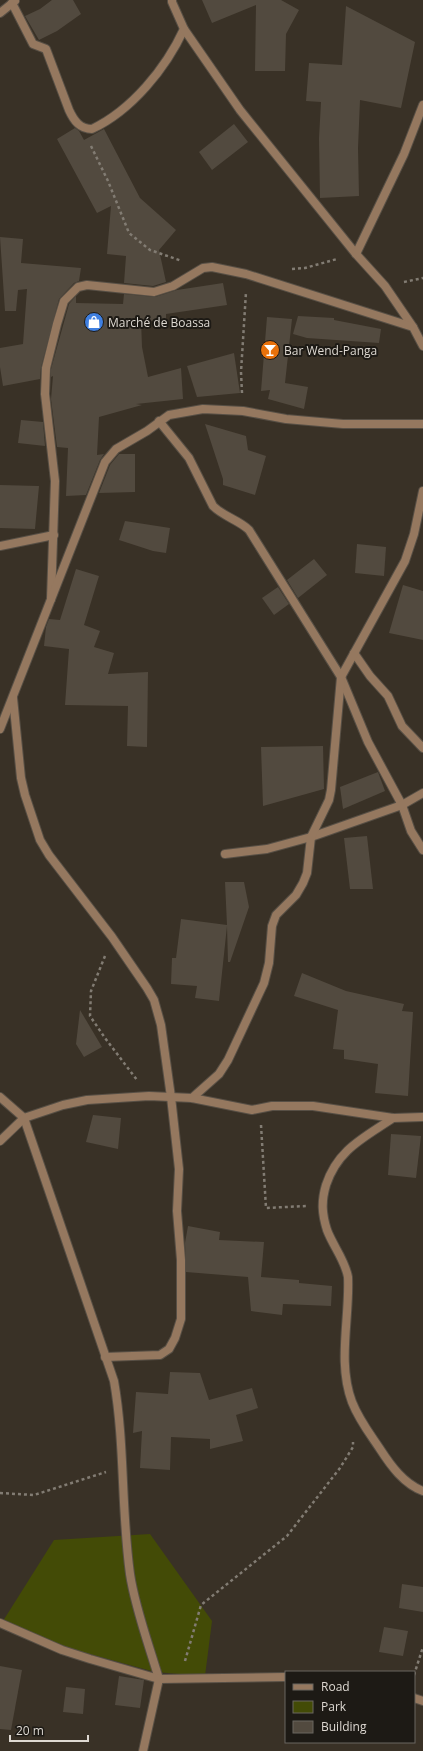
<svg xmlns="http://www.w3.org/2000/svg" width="423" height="1751" viewBox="0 0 423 1751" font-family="'Open Sans',sans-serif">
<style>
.green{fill:#434b06}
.building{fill:#524a3f}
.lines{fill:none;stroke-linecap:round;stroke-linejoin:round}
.street-casing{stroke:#574f45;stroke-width:10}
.path{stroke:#827c73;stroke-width:2.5;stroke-dasharray:3 3;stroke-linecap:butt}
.street{stroke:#95785f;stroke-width:8}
.labels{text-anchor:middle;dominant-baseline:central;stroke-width:4;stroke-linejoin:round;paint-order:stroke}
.poi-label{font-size:12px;fill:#ded9d2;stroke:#1d1a15;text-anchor:start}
</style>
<rect width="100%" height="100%" fill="#393126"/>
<!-- green -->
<path class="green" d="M150 1534 212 1621 205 1676 155 1672 64 1647 3 1621 54 1540Z"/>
<!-- building -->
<g class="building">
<path d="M52 0H73L81 14 57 31 39 40 25 16 40 9Z"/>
<path d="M202 0H281L299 10 286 34 285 71H255L256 5 212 23Z"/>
<path d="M346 6 415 42 401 108 360 100 358 148 359 196 320 198 319 138 321 102 306 101 309 63 342 65Z"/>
<path d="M234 124 248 142 212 170 199 152Z"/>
<path d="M75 128 79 131 84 140 104 129 140 198 176 230 159 250 166 282 153 286 124 283 126 256 107 254 111 206 97 213 57 139Z"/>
<path d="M0 237 23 239 21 263 81 268 79 281 74 283 59 299 41 367 40 379 3 386 0 367V348L23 344 27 289 18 290 16 311H5Z"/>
<path d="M223 283 227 305 166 314V322L141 320 142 347 148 377 181 368 183 399 136 404 142 405 99 417 97 455 104 454 100 460 86 495 66 496 68 448 57 447 51 399 53 376 51 377V369L69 304 76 296V303L123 304 124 294 155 297 177 290Z"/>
<path d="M298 316 334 318V320L381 329 379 343 307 338 293 334Z"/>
<path d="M267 317 292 319 285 383 308 387 304 409 268 399 270 390 261 391Z"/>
<path d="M234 353 240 393 197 397 187 366Z"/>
<path d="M21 420 43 422 45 446 18 443Z"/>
<path d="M205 424 246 436 248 450 266 456 255 495 223 485V479Z"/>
<path d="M119 454H135V492L99 493 110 465Z"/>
<path d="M0 485 39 486 35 529 0 528Z"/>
<path d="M125 521 170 528 166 553 153 551 119 540Z"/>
<path d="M357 544 386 547 384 576 355 573Z"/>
<path d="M314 559 327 575 298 598 287 580Z"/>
<path d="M76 569 99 576 84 625 100 631 94 647 114 653 108 674 148 672 147 747 127 746 128 706 65 705 69 649 44 646 46 627 49 619 60 620Z"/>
<path d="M403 585 423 591V640L389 633Z"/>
<path d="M278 587 289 604 274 615 262 598Z"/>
<path d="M323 746 324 789 263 806 261 747Z"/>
<path d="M378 772 385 791 343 809 340 787Z"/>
<path d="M367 836 373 889H350L344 838Z"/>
<path d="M225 882H244L249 907 230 962H228L227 926 219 1001 195 998 197 986 171 984 172 958H176L181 919 227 925Z"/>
<path d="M302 973 346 991 404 1004 402 1011 413 1012 408 1096 375 1093 378 1064 344 1059V1050L333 1049 338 1010 294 996Z"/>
<path d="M80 1010 102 1047 84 1057 76 1044Z"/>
<path d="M93 1115 121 1118 118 1149 86 1142Z"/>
<path d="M391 1134 421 1136 416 1178 388 1175Z"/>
<path d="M188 1226 220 1232 219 1240 264 1242 261 1277 299 1280V1283L332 1286 331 1306 283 1304 282 1315 251 1311 248 1277 186 1272 185 1243Z"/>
<path d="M170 1372 200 1373 209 1400 252 1388 258 1408 236 1415 243 1441 210 1449V1439L171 1437 170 1470 140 1468 142 1431 133 1433 136 1392 168 1394Z"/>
<path d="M402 1584 423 1587V1612L399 1608Z"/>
<path d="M384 1627 408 1631 403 1656 379 1652Z"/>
<path d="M0 1666 22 1670 11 1730 0 1729Z"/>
<path d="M119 1676 144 1680 140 1708 115 1705Z"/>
<path d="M66 1687 85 1689 83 1714 63 1712Z"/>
</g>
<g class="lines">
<!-- street casing -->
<g class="street-casing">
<g id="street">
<path d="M12 3 33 44 46 49 69 110C74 121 80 129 92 129 132 110 166 68 184 29L172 2V0"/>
<path d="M0 13 15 1"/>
<path d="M184 29 240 110 356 254 385 286 413 327"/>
<path d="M356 254 404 154 423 105"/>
<path d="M159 421 189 458 213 506C224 517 239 520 249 530L341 677 368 742 402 805 411 831 423 850"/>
<path d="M0 546 54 535"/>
<path d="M51 599 55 481 45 394 46 368 57 324 64 301 78 287 87 285 154 292 173 286 203 268 212 267 246 274 413 327 423 346"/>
<path d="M354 653 370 676 388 696 402 726 423 748"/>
<path d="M13 698 21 778 25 795 40 840 49 855 112 937 147 988 154 1000 161 1025 171 1097 179 1169 177 1211 181 1260V1319L175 1338 169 1349 160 1355 105 1357"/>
<path d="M0 729 105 462 116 449 147 431 169 415 203 409 243 411 286 419 343 424H423"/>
<path d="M225 854 267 849 311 837 402 805 423 793"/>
<path d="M0 1097 24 1118 114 1381C125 1444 121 1509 130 1574 135 1608 149 1645 159 1679L286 1677"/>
<path d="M192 1098 219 1074 228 1060 264 983 269 963 272 926 276 915 296 895 303 883 307 873 311 837 329 800 331 790 341 677 405 561 414 534 423 491"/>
<path d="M393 1118C364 1138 338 1149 326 1185 321 1202 322 1214 327 1230 333 1246 345 1260 348 1277 350 1318 337 1362 352 1402 359 1420 370 1434 380 1449 391 1466 404 1484 423 1491"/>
<path d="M0 1141 24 1118 63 1105 87 1100 149 1096 192 1098 252 1110 272 1106H313L393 1118 423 1117"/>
<path d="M0 1623 62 1650 90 1659 159 1679 143 1751"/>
<path d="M414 1698 423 1701"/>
</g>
</g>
<!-- path -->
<g class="path">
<path d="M91 146 108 181 129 233 150 250 182 261"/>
<path d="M292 269 305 268 337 259"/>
<path d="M404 282 423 278"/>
<path d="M242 393 241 372 246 292"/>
<path d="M105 956 91 991 90 1016 105 1038 137 1080"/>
<path d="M261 1125 266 1208 306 1206"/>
<path d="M0 1493 34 1495 106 1472"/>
<path d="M185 1661 201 1605 287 1536 340 1468 353 1447V1442"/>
<path d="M414 1675 423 1647"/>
</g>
<!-- street -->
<use href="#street" class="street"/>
</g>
<!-- icons -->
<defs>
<g id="shop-disc" transform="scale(1)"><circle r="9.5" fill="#3f7fe0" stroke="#1d1a15"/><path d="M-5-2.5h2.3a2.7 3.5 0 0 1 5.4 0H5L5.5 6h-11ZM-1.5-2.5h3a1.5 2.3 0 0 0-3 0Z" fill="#fff"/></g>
<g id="bar-disc" transform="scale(1)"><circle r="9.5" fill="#e8710a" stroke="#1d1a15"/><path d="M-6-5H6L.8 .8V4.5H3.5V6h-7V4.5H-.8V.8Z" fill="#fff"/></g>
</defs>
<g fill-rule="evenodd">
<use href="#shop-disc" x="94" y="322"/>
<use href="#bar-disc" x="270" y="350"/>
</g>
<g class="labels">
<!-- poi labels -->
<g class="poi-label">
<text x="108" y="322">Marché de Boassa</text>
<text x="284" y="350">Bar Wend-Panga</text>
</g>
</g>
<!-- legend -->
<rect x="285" y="1671" width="130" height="72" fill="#1d1a15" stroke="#6a6661"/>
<rect x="293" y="1684" width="20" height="6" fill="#95785f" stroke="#6a6661"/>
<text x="321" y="1691" font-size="12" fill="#ded9d2">Road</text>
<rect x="293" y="1701" width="20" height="12" fill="#434b06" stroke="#6a6661"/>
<text x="321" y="1711" font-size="12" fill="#ded9d2">Park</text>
<rect x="293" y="1721" width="20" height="12" fill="#524a3f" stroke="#6a6661"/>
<text x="321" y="1731" font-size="12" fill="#ded9d2">Building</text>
<!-- scale -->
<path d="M10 1735v6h78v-6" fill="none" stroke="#ded9d2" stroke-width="2"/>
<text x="16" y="1735" font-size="12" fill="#ded9d2" stroke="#1d1a15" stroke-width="3" paint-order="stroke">20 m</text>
</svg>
